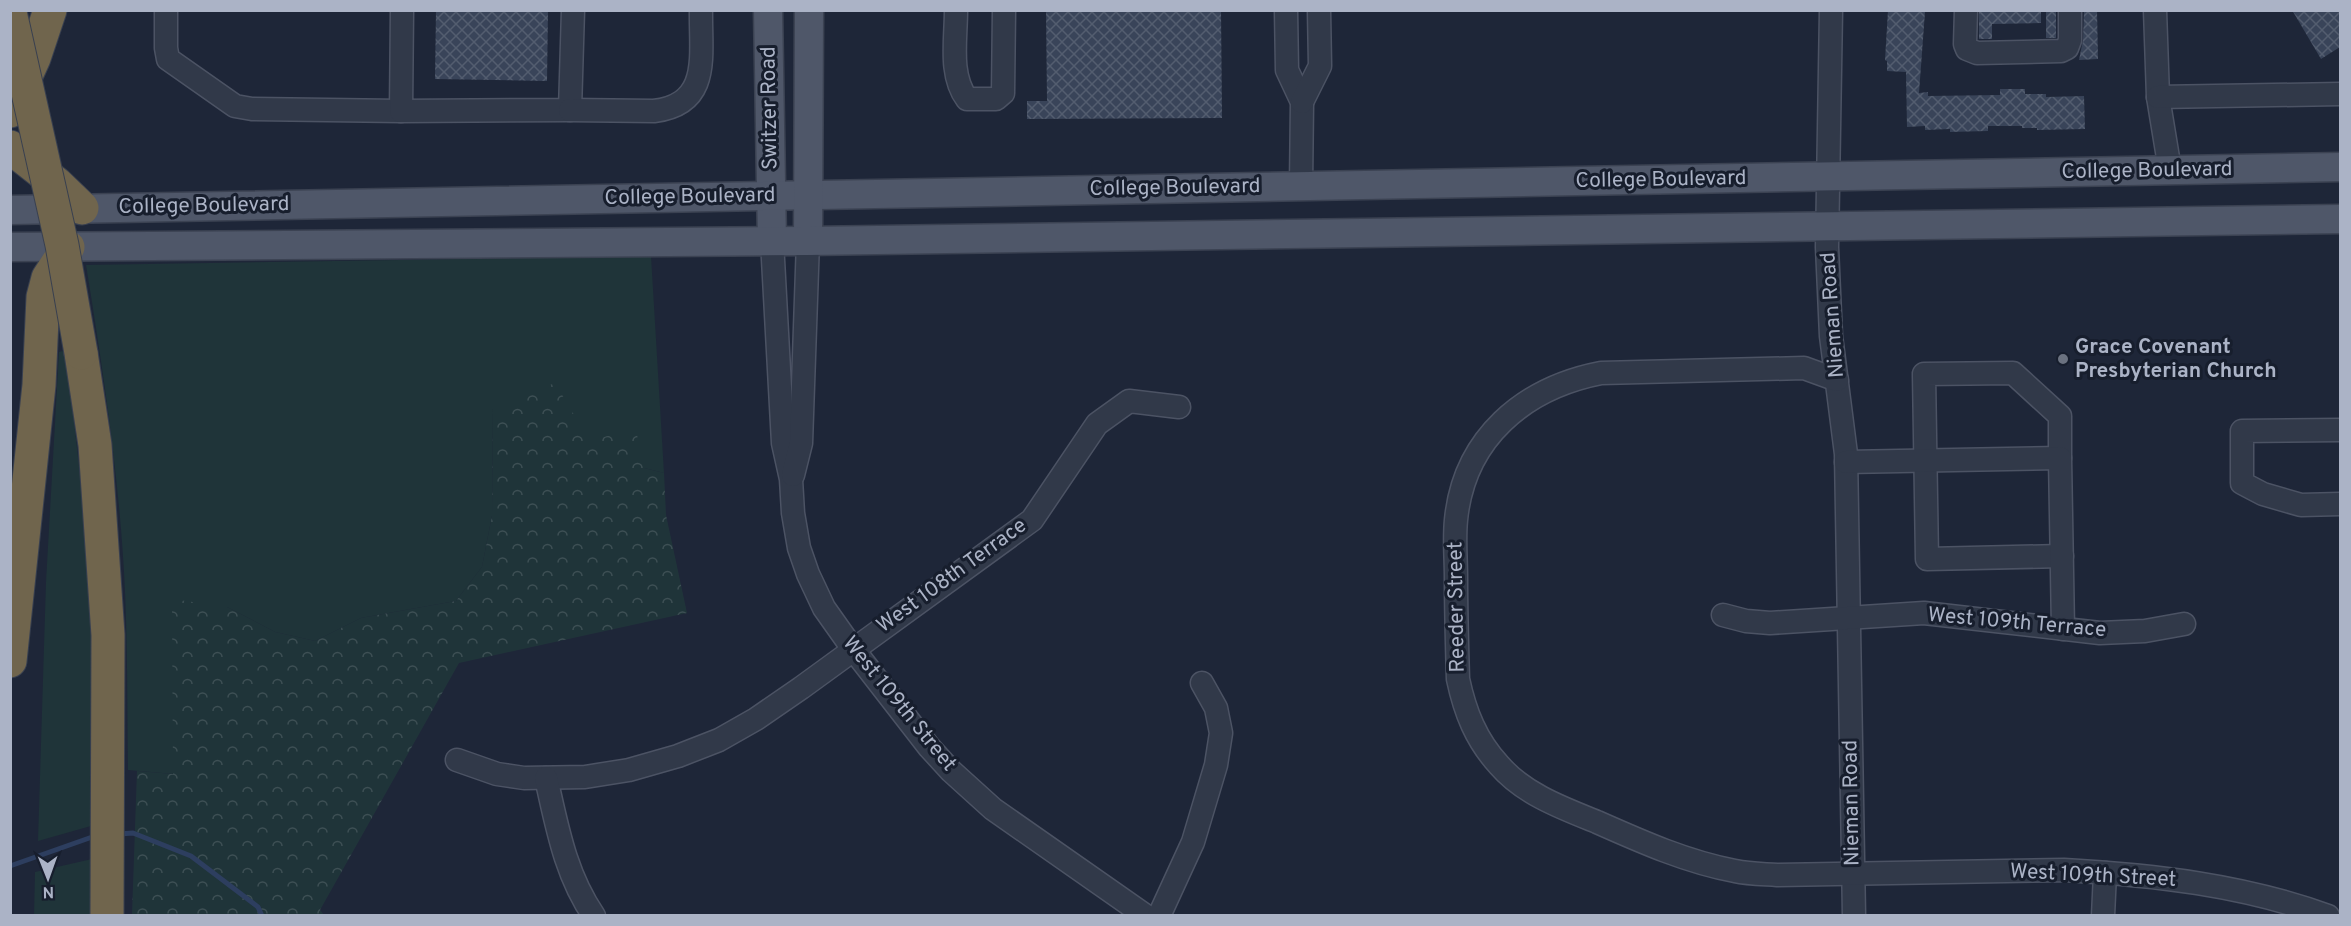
<svg xmlns="http://www.w3.org/2000/svg" width="2351" height="926" viewBox="0 0 2351 926" font-family="Overpass,sans-serif">
<style>
.green{fill:#1f3439}
.forest{fill:url(#forest-crowns)}
.lines{fill:none;stroke-linecap:round;stroke-linejoin:round}
.stream{stroke:#2d3e5f;stroke-width:5}
.building{fill:url(#building-cross-hatch)}
.minor-casing{stroke:#4c5364;stroke-width:25}
.major-casing{stroke:#3b4252;stroke-width:31}
.highway-casing{stroke:#394050;stroke-width:35}
.minor{stroke:#313949;stroke-width:22}
.major{stroke:#4f5769;stroke-width:28}
.highway{stroke:#70654d;stroke-width:33}
.highway-bridge-casing{stroke:#394050;stroke-width:35;stroke-linecap:butt}
.highway-bridge{stroke:#70654d;stroke-width:33}
.worship-dot{fill:#6b7280;stroke:#171e2d;stroke-width:2}
.labels{text-anchor:middle;dominant-baseline:central;stroke-width:6;stroke-linejoin:round;paint-order:stroke}
.street-label{font-size:21px;fill:#abb3c6;stroke:#171e2d}
.poi-label{font-size:21px;font-weight:bold;fill:#abb3c6;stroke:#171e2d;text-anchor:start}
</style>
<defs>
<pattern id="forest-crowns" width="20" height="18" patternUnits="userSpaceOnUse" patternTransform="scale(1.5)"><rect width="20" height="18" fill="#1f3439"/><path d="M2 6a3 3 0 1 1 6 0M12 15a3 3 0 1 1 6 0" fill="none" stroke="#3d4f54"/></pattern>
<pattern id="building-cross-hatch" width="8" height="8" patternUnits="userSpaceOnUse" patternTransform="scale(1.5)"><rect width="8" height="8" fill="#394459"/><path d="M0 0l8 8M0 8l8-8" fill="none" stroke="#535d6f"/></pattern>
</defs>
<rect width="100%" height="100%" fill="#1e2638"/>
<!-- green -->
<g class="green">
<path d="M651 256 664 473 644 468 589 440 493 407 492 516 482 567 456 601 361 618 315 641 275 632 227 607 173 774 128 770C127 694 128 618 122 542 115 449 101 357 86 265Z"/>
<path d="M66 350 88 546 93 637 91 826 38 841 46 582 59 352Z"/>
<path d="M92 859 91 915 34 916 35 872Z"/>
</g>
<!-- forest -->
<path class="forest" d="M555 383 589 440 636 430 644 468 664 473 666 515 687 613 459 663 320 910 324 915H132L137 771 173 774 172 599 227 607 275 632 315 641 361 618 456 601 482 567 492 516 493 407Z"/>
<g class="lines">
<!-- stream -->
<g class="stream">
<path d="M119 834 133 833 191 856 258 907 262 916"/>
<path d="M10 866 95 836"/>
</g>
</g>
<!-- building -->
<g class="building">
<path d="M436 10H548L547 81 435 79Z"/>
<path d="M1046 10H1221L1222 118 1027 119V101H1047Z"/>
<path d="M1888 10 1925 12 1919 93 1928 92V96L2000 95V89H2025V94H2046V97L2084 96 2085 129 2037 130V128H2022V126H1988V131L1950 132V129L1925 130V126L1907 127 1906 72 1887 71V61L1885 60Z"/>
<path d="M1979 10H2041V23L1992 24V39H1979Z"/>
<rect x="2046" y="10" width="10" height="28"/>
<path d="M2084 10H2097L2098 59 2079 60 2083 40Z"/>
<path d="M2292 10H2340V47L2321 59Z"/>
</g>
<g class="lines">
<!-- minor casing -->
<g class="minor-casing">
<g id="minor">
<path d="M166 10V48L168 59 235 106 252 109 401 111"/>
<path d="M402 10 401 111 570 110 573 10"/>
<path d="M956 10C956 40 949 75 967 99H996L1003 93 1004 10"/>
<path d="M1286 10 1287 70 1302 102 1301 186"/>
<path d="M1831 10 1827 247 1831 336 1846 454 1854 916"/>
<path d="M1966 10 1965 44 1967 49 1977 53 2061 51 2067 48 2070 40V10"/>
<path d="M2155 10 2158 97 2170 170"/>
<path d="M2158 97 2340 94"/>
<path d="M1302 102 1320 66 1319 10"/>
<path d="M570 110 654 111C712 104 700 55 701 10"/>
<path d="M772 241 783 443 791 479 793 513 799 548 808 574 824 608 853 649 929 747 951 771 993 809 1146 916"/>
<path d="M1837 380 1804 368 1601 373C1524 388 1464 438 1456 520 1454 539 1456 559 1456 579 1456 613 1457 646 1458 679 1465 712 1476 740 1499 765 1524 794 1562 808 1597 822 1642 842 1687 862 1735 871 1749 874 1763 874 1777 875L2064 870C2154 875 2243 885 2328 916"/>
<path d="M2340 430 2242 431V483L2263 494 2301 505 2340 504"/>
<path d="M2060 458V416L2013 373 1924 374 1927 559 2062 556"/>
<path d="M1846 462 2060 458 2063 629"/>
<path d="M793 475 801 443 808 241"/>
<path d="M1723 615 1746 621 1770 623 1924 613 2100 633 2145 631 2184 624"/>
<path d="M457 760 497 774 524 778 585 777 629 770 678 756 719 740 756 719 801 688 1032 520 1097 424 1129 401 1179 407"/>
<path d="M546 778C557 826 565 874 594 916"/>
<path d="M1159 916 1193 842 1216 765 1221 733 1216 708 1202 683"/>
<path d="M2103 916 2105 873"/>
</g>
</g>
<!-- major casing -->
<g class="major-casing">
<g id="major">
<path d="M768 10 772 241"/>
<path d="M10 210 2340 167"/>
<path d="M808 241 809 10"/>
<path d="M10 247 808 241 2340 219"/>
</g>
</g>
<!-- highway casing -->
<g class="highway-casing">
<g id="highway">
<path d="M10 111 34 58 50 10"/>
<path d="M10 147 57 184 82 208"/>
<path d="M81 353 95 445 108 635 107 916"/>
<path d="M10 661 39 385 43 297 48 278 68 247"/>
</g>
</g>
<!-- minor -->
<use href="#minor" class="minor"/>
<!-- major -->
<use href="#major" class="major"/>
<!-- highway -->
<use href="#highway" class="highway"/>
<!-- highway-bridge casing -->
<g class="highway-bridge-casing">
<path id="highway-bridge" d="M10 12 62 245 81 353"/>
</g>
<!-- highway-bridge -->
<use href="#highway-bridge" class="highway-bridge"/>
</g>
<!-- markers -->
<circle class="worship-dot" cx="2063" cy="359" r="6"/>
<g class="labels">
<!-- street labels -->
<g class="street-label">
<text transform="translate(770 108) rotate(-91)">Switzer Road</text>
<text transform="translate(2147 171) rotate(-1)">College Boulevard</text>
<text transform="translate(1661 180) rotate(-1)">College Boulevard</text>
<text transform="translate(1175 188) rotate(-1)">College Boulevard</text>
<text transform="translate(690 197) rotate(-1)">College Boulevard</text>
<text transform="translate(204 206) rotate(-1)">College Boulevard</text>
<text transform="translate(1833 315) rotate(-94)">Nieman Road</text>
<text transform="translate(952 576) rotate(-36)">West 108th Terrace</text>
<text transform="translate(1457 607) rotate(-91)">Reeder Street</text>
<text transform="translate(2017 623) rotate(5)">West 109th Terrace</text>
<text transform="translate(899 704) rotate(51)">West 109th Street</text>
<text transform="translate(1852 803) rotate(-91)">Nieman Road</text>
<text transform="translate(2093 876) rotate(3)">West 109th Street</text>
</g>
<!-- poi labels -->
<g class="poi-label">
<text x="2075" y="347">Grace Covenant<tspan x="2075" dy="24">Presbyterian Church</tspan></text>
</g>
</g>
<!-- border -->
<rect width="2351" height="926" fill="none" stroke="#abb3c6" stroke-width="24"/>
<!-- north arrow -->
<g transform="translate(48 878) rotate(179)" stroke="#171e2d" stroke-width="4.5" paint-order="stroke">
<path d="M0-4.5L10 22L0 15L-10 22Z" fill="#abb3c6"/>
<text y="-9" font-size="16" font-weight="bold" text-anchor="middle" fill="#abb3c6">N</text>
</g>
</svg>
